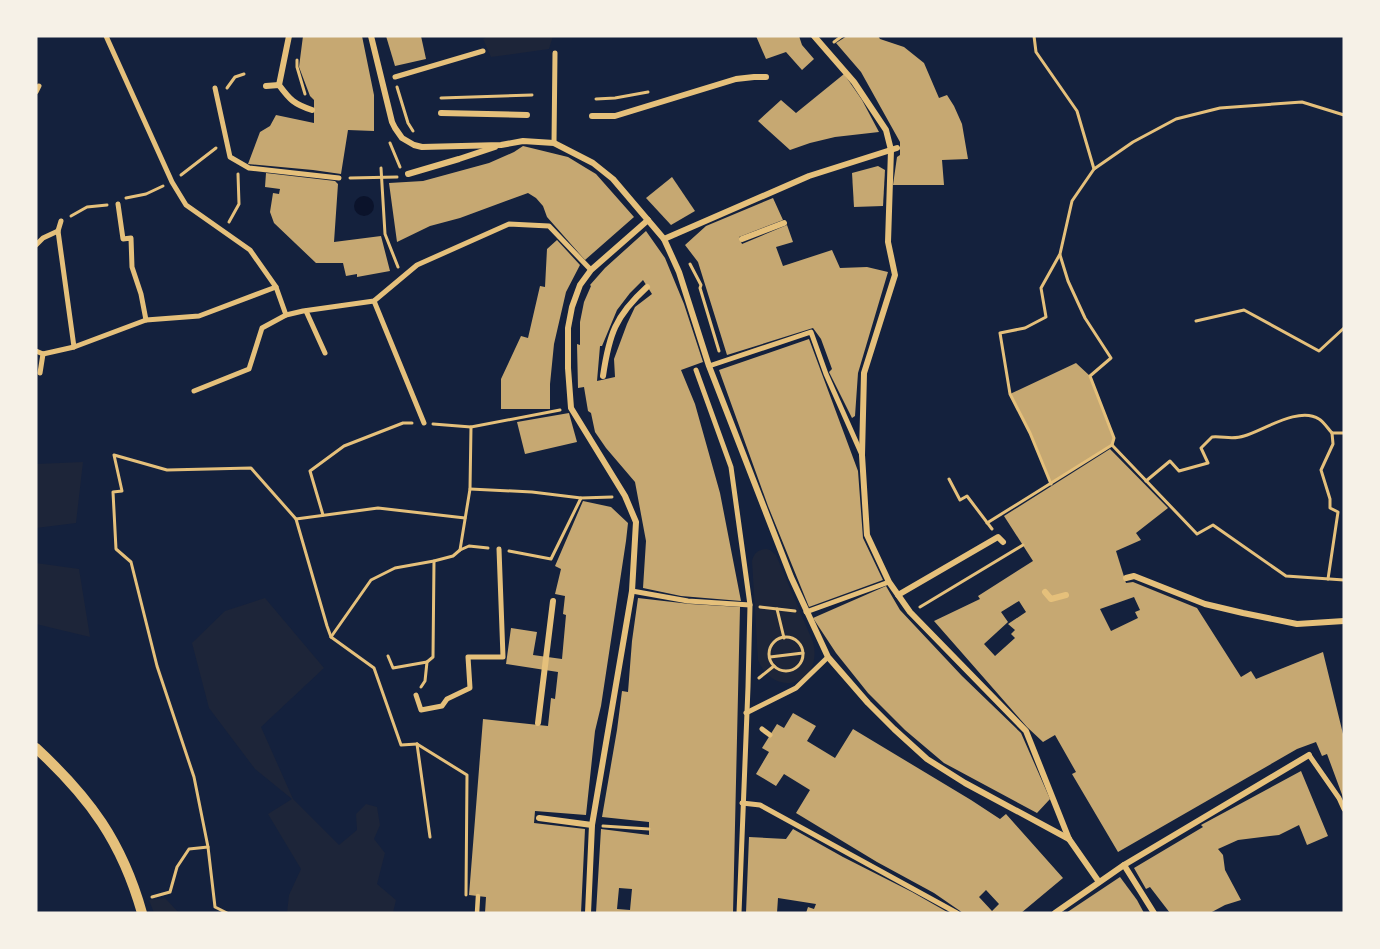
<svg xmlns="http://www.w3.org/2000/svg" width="1380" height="949" viewBox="0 0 1380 949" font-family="'Golos Text',sans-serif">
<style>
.green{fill:#1d2539}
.water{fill:#0b132b}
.building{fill:#c6a872;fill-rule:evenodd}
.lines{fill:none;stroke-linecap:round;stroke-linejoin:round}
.path{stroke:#e5c07b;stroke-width:3}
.service{stroke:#e5c07b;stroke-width:4.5}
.pedestrian{stroke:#e5c07b;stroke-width:5}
.minor{stroke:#e5c07b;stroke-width:6}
.tertiary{stroke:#e5c07b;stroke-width:10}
</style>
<rect width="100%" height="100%" fill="#14213d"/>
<!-- green -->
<g class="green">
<path d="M488 36H553L549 49 491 57 483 39Z"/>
<path d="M83 462 76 523 36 528V464Z"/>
<path d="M766 549 770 550 776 555 813 642C824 684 774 700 758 660L752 561C754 553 758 550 766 549Z"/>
<path d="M36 563 79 569 90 637 36 624Z"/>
<path d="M265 598 324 668 261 727 293 799 339 845 357 830 356 814 366 804 377 807 380 825 374 839 385 853 377 884 396 900 393 913H287L289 895 301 869 268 814 292 799 255 769 209 708 192 643 225 611Z"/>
<path d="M165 898 179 913H154L149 900Z"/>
</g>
<!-- water -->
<circle class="water" cx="364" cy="206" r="10"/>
<!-- building -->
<g class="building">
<path d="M303 36H362L374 95V131L348 130 341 174 313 170 248 164 260 132 270 126 276 115 314 123V100L310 96 299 67Z"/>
<path d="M386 36H421L426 59 395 66Z"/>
<path d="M756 36H799L802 45 814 59 802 70 786 52 766 59Z"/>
<path d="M847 36H878L880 39 904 47 924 63 939 98 947 95 954 106 962 124 968 159 942 160 944 185H893L897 157 900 155V142L861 72 836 43Z"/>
<path d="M844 74 862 100 879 132 835 137 810 143 790 150 758 121 781 100 796 113Z"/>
<path d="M523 146 568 157 586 168 596 174 634 217 585 260 547 217 543 206 536 198 528 193 460 218 430 226 397 242 389 183 423 181 489 163 514 152Z"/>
<path d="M878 166 885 170 883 206 854 207 852 173Z"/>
<path d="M266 173 335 181 338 184 334 242 381 236 390 271 357 277V274L346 276 343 263H316L274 223 270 212 273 193 279 194 280 189 265 187Z"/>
<path d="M672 177 695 211 671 225 646 198Z"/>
<path d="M773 198 783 220 739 237 742 244 787 225 793 242 776 247 783 266 832 250 840 268 867 267 888 272 858 373 855 416 852 418 829 372 832 369 821 339 813 328 727 355 698 262 685 245 706 226Z"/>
<path d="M646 231 665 258 684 304 703 362 681 370 695 404 720 493 741 601 681 596 643 588 646 541 635 482 606 448 595 432 591 413 588 411 584 387 578 388 577 344 580 345V322L584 302 591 286 590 285 605 268ZM643 280 652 294 635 307 627 324 614 359 615 377 597 381 600 346H602L617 310 630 293Z"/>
<path d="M557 240 580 265 566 292 554 344 550 384V409H501V379L521 336 528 338 540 286 545 287 547 249Z"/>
<path d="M809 339 858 471 863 538 883 580 809 607 768 506 719 370Z"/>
<path d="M1076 363 1090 376 1114 438 1112 445 1051 484 1030 433 1010 394Z"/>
<path d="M569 413 577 442 525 454 517 422Z"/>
<path d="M1110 449 1168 508 1136 533 1141 540 1116 551 1126 583 1133 582 1197 608 1241 677 1251 671 1256 679 1323 652 1344 738V800L1327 754 1322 756 1316 742 1297 749 1118 852 1072 774 1076 772 1055 735 1043 742 1027 727 934 621 980 599 978 596 1033 561 1004 516ZM1134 597 1140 610 1135 612 1138 618 1111 631 1100 609ZM1019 601 1026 612 1008 624 1015 630 1011 634 1015 638 995 656 984 644 1008 622 1001 612Z"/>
<path d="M583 501 611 507 628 523 626 541 601 706 595 731 586 815 535 811 534 823 585 829 581 913H485L486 897 469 895 483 719 548 726 551 698 555 699 558 672 506 664 511 628 537 632 533 655 562 659 566 615 563 614 565 596 555 594 561 569 555 566Z"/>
<path d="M886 586 900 610 962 676 1021 733 1050 799 1037 813 944 763 905 730 868 693 836 653 813 618Z"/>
<path d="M638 598 690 604 740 607 733 913H596L601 829 649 835V822L602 817 617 730 622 691 628 692 632 641ZM619 888 632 889 630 910 617 909Z"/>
<path d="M793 713 816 726 807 741 835 758 853 729 971 800 1000 819 1006 814 1063 878 1021 913H963L934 893 877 862 796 813 810 790 784 774 776 786 756 774 769 752 762 748 777 724 784 728ZM986 890 999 904 992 911 979 897Z"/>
<path d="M1301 771 1328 836 1307 845 1299 825 1279 835 1238 840 1218 849 1223 855 1225 870 1241 900 1225 905 1210 913H1170L1150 887 1146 889 1134 868 1203 827 1201 825Z"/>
<path d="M793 829 843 857 912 892 949 913H806L808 907 814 909 816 904 778 898 777 913H746L749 837 786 839Z"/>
<path d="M1120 877 1137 900 1144 913H1066Z"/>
</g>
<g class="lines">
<!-- path -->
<g class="path">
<path d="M1034 36 1036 52 1077 111 1094 169"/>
<path d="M834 42 842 36"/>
<path d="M297 60V67L305 94"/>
<path d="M397 87 408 123 413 131"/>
<path d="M227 88 235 77 244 74"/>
<path d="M441 98 532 95"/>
<path d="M596 99 615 98 648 92"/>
<path d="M390 143 400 167"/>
<path d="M381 168 385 234 398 267"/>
<path d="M181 175 216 148"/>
<path d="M350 178 397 177"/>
<path d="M126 198 146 194 163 186"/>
<path d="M71 216 87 207 107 205"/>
<path d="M229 222 239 204 238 174"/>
<path d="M1060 255 1068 281 1085 318 1111 358 1090 376 1114 438 1112 445"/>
<path d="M690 264 701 285 700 288 719 351"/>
<path d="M1196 321 1244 310 1319 351 1344 328"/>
<path d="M433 424 471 427 560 410"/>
<path d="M1332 433H1344"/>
<path d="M1112 445 1197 534 1213 525 1286 576 1344 580"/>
<path d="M949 479 960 500 967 496 992 529"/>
<path d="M1146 481 1170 461 1179 471 1208 463 1201 448 1212 437C1223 436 1233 440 1244 436 1264 430 1299 406 1319 419 1324 422 1328 429 1332 433"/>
<path d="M1051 484 1030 433 1010 394 1000 333 1025 328 1046 317 1041 288 1060 254 1072 201 1094 169 1133 142 1176 119 1220 108 1302 102 1344 115"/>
<path d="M470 489 532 492 581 498 612 497"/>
<path d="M323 515 310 471 344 446 403 423H412"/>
<path d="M296 519 378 508 465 518"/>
<path d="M987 523 1112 445"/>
<path d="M460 550 470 489 471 427"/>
<path d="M509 551 551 559 581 498"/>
<path d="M1328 579 1338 512 1330 508V499L1321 470 1333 444 1332 433"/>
<path d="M760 607 795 611"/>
<path d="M920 607 1023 545"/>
<path d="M777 609 784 638"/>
<path d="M331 637 371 580 395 568 434 561 453 556 460 550 469 546 488 548"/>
<circle cx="786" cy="654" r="17"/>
<path d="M388 656 393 668 427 662"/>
<path d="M770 657 803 653"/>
<path d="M759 678 774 666"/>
<path d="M421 687 425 681 427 662 433 657 434 561"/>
<path d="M417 744 467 775 466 895"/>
<path d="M417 744 430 837"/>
<path d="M603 826 649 829"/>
<path d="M152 897 170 892 177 867 189 849 208 847"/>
<path d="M227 913 215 907 208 847 194 777 157 666 131 562 116 549 113 492 122 491 114 455 167 470 251 468 296 519 327 626 331 637 374 668 401 745 417 744"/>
</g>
<!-- service -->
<path class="service" d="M477 913 478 896"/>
<!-- pedestrian -->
<g class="pedestrian">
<path d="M106 36 172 182 186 205 250 250 276 287 286 315"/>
<path d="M395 77 483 51"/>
<path d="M215 88 230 157 249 168 339 178"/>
<path d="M36 92 39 86"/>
<path d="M554 143 555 53"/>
<path d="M118 204 123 239 131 238 132 267 141 294 146 320"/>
<path d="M61 221 58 231 74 347"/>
<path d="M36 245 43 238 58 231"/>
<path d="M374 301 424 423"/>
<path d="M306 311 325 353"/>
<path d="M36 351 43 354 74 347 146 320 199 316 276 287"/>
<path d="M709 366 811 332 826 374 862 455"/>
<path d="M696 370 731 467 750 605 748 687 739 913"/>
<path d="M40 373 43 354"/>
<path d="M194 391 249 369 262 328 286 315 303 311 374 301 417 265 509 224 549 226 591 270"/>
<path d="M632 591 688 601 750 605"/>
<path d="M806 612 889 582"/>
<path d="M416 695 421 710 442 706 447 699 470 688 468 657H503L499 549"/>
<path d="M746 713 796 688 828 657"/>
<path d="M762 729 770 735"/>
<path d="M1309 755 1339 798 1344 809"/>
<path d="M742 803 760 805 957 913"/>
</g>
<!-- minor -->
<g class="minor">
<path d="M289 36 279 85C290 100 294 104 312 110"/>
<path d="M371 36 392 122 395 128 402 138 414 145 422 147 501 145 523 141 554 143 593 163 613 179 664 239 679 272 709 366 791 577 828 657 868 703 894 729 927 759 965 783 1069 839"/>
<path d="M814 36 854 82 886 130 891 150 888 242 895 275 864 373 862 455 867 535 889 582 910 612 1026 731 1069 839 1099 882"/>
<path d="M266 86 279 85"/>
<path d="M441 113 527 115"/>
<path d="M592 116H615L736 79 754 77H766"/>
<path d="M408 174 459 159 495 147"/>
<path d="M664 239 809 176 897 148"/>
<path d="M742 239 784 223"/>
<path d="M603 376C609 335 615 316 647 287"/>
<path d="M1126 578 1134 576 1205 604 1243 613 1297 624 1344 621"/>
<path d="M1045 592 1051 599 1066 595"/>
<path d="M898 595 998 537 1003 542"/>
<path d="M538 723 553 601"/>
<path d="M539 818 592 825"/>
<path d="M1124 865 1154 913"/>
<path d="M588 913 592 825 632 591 636 522 625 496 571 408 568 368V328L572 307 580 285 591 270 648 220"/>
<path d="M1055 913 1124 865 1309 755"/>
</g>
<!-- tertiary -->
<path class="tertiary" d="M36 748C90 798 122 842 142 913"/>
</g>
<!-- border -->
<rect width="1380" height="949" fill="none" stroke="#f6f1e7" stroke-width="75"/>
</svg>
